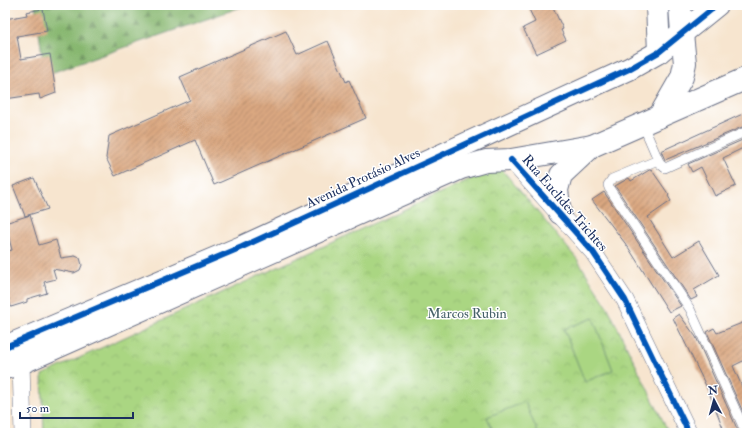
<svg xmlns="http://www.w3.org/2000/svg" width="752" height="438" viewBox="0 0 752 438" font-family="'IM FELL Double Pica',serif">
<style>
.forest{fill:url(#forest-firs);stroke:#517367}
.park{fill:url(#park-crowns);stroke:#628270}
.pitch{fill:#aad682;stroke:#628270}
.building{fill:url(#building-hatch)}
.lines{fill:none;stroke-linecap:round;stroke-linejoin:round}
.service-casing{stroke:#686f86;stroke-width:10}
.minor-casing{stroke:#686f86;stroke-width:18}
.tertiary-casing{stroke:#686f86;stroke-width:24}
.primary-casing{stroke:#686f86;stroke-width:24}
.service{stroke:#fff;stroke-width:9}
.minor{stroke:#fff;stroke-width:17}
.tertiary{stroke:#fff;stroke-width:22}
.primary{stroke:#fff;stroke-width:22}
.cycleway-casing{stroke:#fff;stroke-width:8}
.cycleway{stroke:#0057b8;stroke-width:6}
.labels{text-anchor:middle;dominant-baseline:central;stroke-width:3;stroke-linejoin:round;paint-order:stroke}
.street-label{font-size:14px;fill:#1b2f5e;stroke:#fff}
.park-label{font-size:14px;fill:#466169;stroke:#fff}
</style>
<defs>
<pattern id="forest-firs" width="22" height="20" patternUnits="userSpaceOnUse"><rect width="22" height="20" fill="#87b770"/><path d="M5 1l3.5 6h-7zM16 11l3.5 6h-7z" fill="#6e955f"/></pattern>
<pattern id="park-crowns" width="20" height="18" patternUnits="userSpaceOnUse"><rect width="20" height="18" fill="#aad682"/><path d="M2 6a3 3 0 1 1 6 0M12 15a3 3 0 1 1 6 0" fill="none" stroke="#92b873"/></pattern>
<pattern id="building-hatch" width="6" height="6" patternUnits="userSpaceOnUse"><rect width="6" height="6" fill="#daa780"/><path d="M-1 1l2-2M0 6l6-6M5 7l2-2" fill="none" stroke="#b0886c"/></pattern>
</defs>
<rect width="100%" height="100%" fill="#fff"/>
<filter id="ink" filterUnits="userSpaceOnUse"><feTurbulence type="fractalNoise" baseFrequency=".025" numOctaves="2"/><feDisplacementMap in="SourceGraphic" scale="8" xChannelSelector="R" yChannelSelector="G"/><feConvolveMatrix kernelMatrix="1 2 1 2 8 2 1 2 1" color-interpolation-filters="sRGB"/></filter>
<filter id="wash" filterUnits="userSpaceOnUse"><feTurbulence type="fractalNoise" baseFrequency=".012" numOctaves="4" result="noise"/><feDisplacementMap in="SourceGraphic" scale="16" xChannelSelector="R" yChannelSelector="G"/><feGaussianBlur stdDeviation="0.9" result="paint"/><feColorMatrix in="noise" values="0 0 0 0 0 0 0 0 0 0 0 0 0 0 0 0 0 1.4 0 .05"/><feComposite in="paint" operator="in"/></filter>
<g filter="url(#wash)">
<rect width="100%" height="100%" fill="#f7e5cf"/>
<!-- forest -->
<path class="forest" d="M35 5H247L45 75Z"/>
<!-- park -->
<path class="park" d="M499 166 577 259 607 306 669 433H44L42 375Z"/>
<!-- pitch -->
<g class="pitch">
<path d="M593 318 613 370 585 382 564 329Z"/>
<path d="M525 402 538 433H494L487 417Z"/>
</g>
<g id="blocks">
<!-- building -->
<g class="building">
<path d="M527 5H552L563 29 561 30 566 40 536 54 523 28 535 22Z"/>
<path d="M43 9 47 31 17 36 21 59 50 54 56 93 40 99 39 94 5 99V19L27 15 26 12Z"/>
<path d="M286 31 297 55 328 41 346 82 349 80 366 118 214 185 195 140 115 176 106 158 109 136 190 100 180 77Z"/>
<path d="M747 112V125L665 160 661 151Z"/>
<path d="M747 138V146L723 158 736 186 715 196 701 167 692 172 688 164Z"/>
<path d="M651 169 669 195 668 196 671 201 648 217 673 257 699 241 719 275 694 290 697 297 691 300 615 186 629 178 631 181Z"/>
<path d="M34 178 48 209 25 216 13 186Z"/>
<path d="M604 192 681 306 669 312 628 247 592 200Z"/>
<path d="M30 215 39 245 56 240 61 258 75 256 80 258 82 265 80 270 74 273 53 269 56 279 44 282 47 293 27 299V302L11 307 5 285V252L12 250 5 223Z"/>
<path d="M679 314 696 337 739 433H725L708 390 673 318Z"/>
<path d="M747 321V359L733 366 747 398V421L707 332 714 328 717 333Z"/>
</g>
</g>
</g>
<g filter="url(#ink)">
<use href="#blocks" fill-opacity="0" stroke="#686f86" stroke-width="1"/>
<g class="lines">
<!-- service casing -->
<g class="service-casing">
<g id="service">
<path d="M643 125 660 164 665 168 747 131"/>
<path d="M658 160 612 179 608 185 609 188 690 309 746 433"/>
</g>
</g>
<!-- minor casing -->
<g class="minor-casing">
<g id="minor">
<path d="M511 160 593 252 625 300 689 433"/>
<path d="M21 363 23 433"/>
</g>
</g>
<!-- tertiary casing -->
<g class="tertiary-casing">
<g id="tertiary">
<path d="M657 5 659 52"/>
<path d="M680 5 682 34"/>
</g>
</g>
<!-- primary casing -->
<g class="primary-casing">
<g id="primary">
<path d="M659 117 682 77 685 63 682 34"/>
<path d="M560 213 557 190 561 175 592 146"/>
<path d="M5 347 242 247 629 69 659 52 717 5"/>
<path d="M5 368 21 363 461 168 486 161 511 160 592 146 747 78"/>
</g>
</g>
<!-- service -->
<use href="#service" class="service"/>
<!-- minor -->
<use href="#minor" class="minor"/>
<!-- tertiary -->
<use href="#tertiary" class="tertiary"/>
<!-- primary -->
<use href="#primary" class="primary"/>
<!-- cycleway casing -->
<g class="cycleway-casing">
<g id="cycleway">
<path d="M511 160 593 252 625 300 689 433"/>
<path d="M5 347 242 247 629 69 659 52 717 5"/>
</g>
</g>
<!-- cycleway -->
<use href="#cycleway" class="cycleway"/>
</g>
</g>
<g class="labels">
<!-- street labels -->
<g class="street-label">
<text transform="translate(363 178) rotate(-25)">Avenida Protásio Alves</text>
<text transform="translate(565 203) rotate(49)">Rua Euclides Trichtes</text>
</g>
<!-- park labels -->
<g class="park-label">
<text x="467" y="313">Marcos Rubin</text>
</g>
</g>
<!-- margin -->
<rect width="752" height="438" fill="none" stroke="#fff" stroke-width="20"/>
<!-- north arrow -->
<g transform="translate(714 400) rotate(354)" stroke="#ffffff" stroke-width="3" paint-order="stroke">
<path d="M0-3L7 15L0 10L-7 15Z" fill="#1b2f5e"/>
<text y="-6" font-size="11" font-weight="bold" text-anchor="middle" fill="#1b2f5e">N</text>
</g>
<!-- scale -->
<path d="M20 412v6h113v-6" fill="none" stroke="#1b2f5e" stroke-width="2"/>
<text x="26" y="412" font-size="12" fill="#1b2f5e" stroke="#ffffff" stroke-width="3" paint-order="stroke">50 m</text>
</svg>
